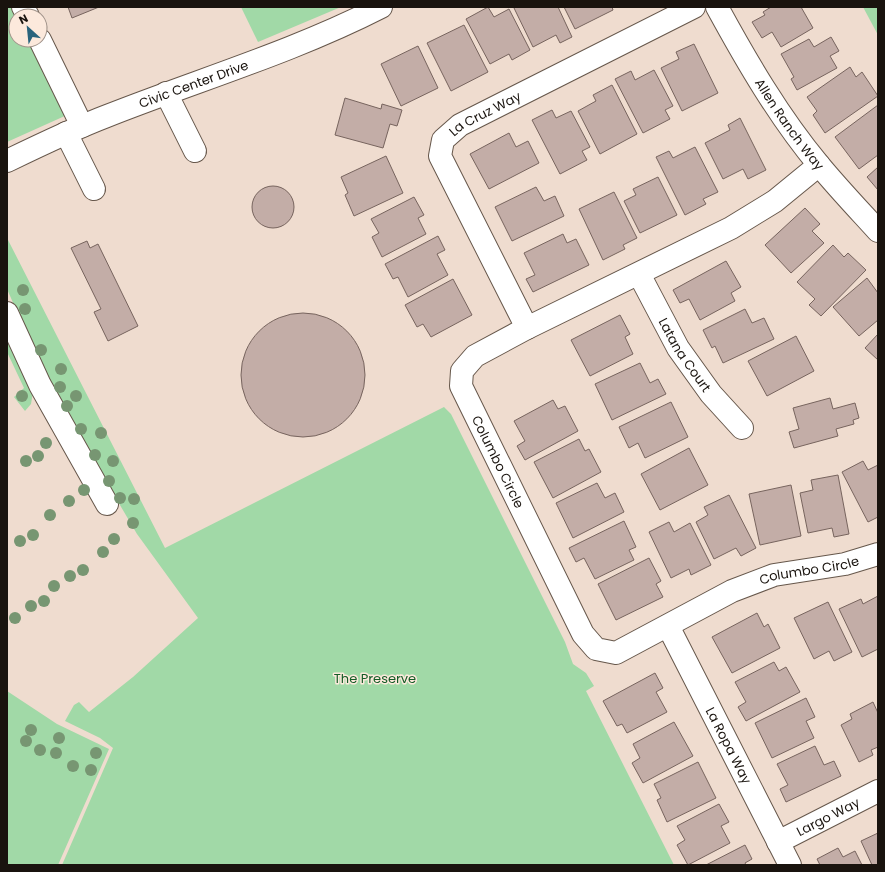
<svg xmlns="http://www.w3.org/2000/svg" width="885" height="872" viewBox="0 0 885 872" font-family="Poppins,sans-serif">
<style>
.green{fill:#a1d9a7}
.building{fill:#c3ada7;stroke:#77645e}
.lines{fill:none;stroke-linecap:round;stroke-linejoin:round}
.minor-casing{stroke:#66574b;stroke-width:24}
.minor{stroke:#fff;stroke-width:22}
.tree{fill:#779672}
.labels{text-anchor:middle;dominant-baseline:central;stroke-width:3;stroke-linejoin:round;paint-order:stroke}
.street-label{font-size:13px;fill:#19130e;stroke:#fce9dc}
.park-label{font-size:13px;fill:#145c26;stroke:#fce9dc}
</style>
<rect width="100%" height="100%" fill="#efdccf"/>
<!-- green -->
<g class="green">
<path d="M7 7H13L16 16V40H29L67 115 7 142Z"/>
<path d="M241 7H341L258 42Z"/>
<path d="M863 7H878V35Z"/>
<path d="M7 238 165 548 444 407 451 414 565 642 573 664 586 673 594 686 586 691 674 865H62L113 748 100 738 65 721 74 705 79 702 89 712 133 677 198 618 137 534 64 410 25 330 7 289Z"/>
<path d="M7 336 33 392 31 404 25 411 14 397 24 388 7 352Z"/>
<path d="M7 691 57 724 109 749 58 865H7Z"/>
</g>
<!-- building -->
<g class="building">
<path d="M68 7H99L72 18Z"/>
<path d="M488 7 494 17 509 9 530 50 512 60 509 54 490 64 466 19Z"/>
<path d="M516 7H558L572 37 560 43 556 35 533 47 514 8Z"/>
<path d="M564 7H612L613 10 575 29Z"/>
<path d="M771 7H801L813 28 781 47 772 32 762 38 752 22 765 15 763 12Z"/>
<path d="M464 25 488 72 451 91 427 43Z"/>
<path d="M831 37 839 51 830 56 837 68 797 90 791 79 794 77 781 54 809 39 814 47Z"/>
<path d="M694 44 718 93 682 111 661 68 679 59 676 52Z"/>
<path d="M418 46 438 88 401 106 381 64Z"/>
<path d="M850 67 856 77 862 72 878 96 825 133 813 115 817 111 807 97Z"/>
<path d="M654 70 673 106 665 110 670 119 643 133 615 79 631 71 635 80Z"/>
<path d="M612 85 637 134 600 154 578 111 596 101 593 95Z"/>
<path d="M345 98 381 109 382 104 402 110 397 126 390 124 383 148 335 135Z"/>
<path d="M878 105V155L859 169 835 137Z"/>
<path d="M552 110 556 118 571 111 590 147 582 151 587 160 560 174 532 120Z"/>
<path d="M740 118 766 170 748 179 743 169 723 179 705 143 730 130 728 125Z"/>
<path d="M509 133 516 147 528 141 539 163 489 189 470 154Z"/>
<path d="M695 147 718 192 703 199 706 204 685 215 656 157 669 151 673 158Z"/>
<path d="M386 156 403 193 354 216 345 195 348 193 341 177Z"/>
<path d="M878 167V190L867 177Z"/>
<path d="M658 177 677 215 640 233 624 201 636 195 633 189Z"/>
<circle cx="273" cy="207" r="21"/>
<path d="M536 187 544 201 555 196 564 216 512 241 495 207Z"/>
<path d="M614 192 637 238 623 245 625 249 603 260 579 209Z"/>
<path d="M414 197 424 215 418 218 426 234 382 257 372 237 379 233 371 219Z"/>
<path d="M805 208 820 224 812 231 824 243 791 273 765 245Z"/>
<path d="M563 234 567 243 576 239 589 265 533 292 526 279 535 275 524 253Z"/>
<path d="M438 236 445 250 437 254 448 275 408 297 398 277 393 279 385 264Z"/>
<path d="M87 241 90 248 98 244 138 326 108 341 94 312 101 309 71 248Z"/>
<path d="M833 245 844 257 848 253 866 270 821 316 809 305 815 299 797 282Z"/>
<path d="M726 261 741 287 731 293 735 301 700 320 689 299 680 303 673 290Z"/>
<path d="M867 278 878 293V320L859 336 833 307Z"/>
<path d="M453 279 472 315 431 337 423 324 417 327 405 305Z"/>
<path d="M745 309 752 323 764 318 774 339 723 363 715 346 712 348 703 330Z"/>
<circle cx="303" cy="375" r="62"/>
<path d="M620 315 630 334 625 337 633 354 590 376 571 340Z"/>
<path d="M878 334V360L865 348Z"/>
<path d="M796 336 814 371 767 396 748 361Z"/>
<path d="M640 363 650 383 658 379 666 394 612 420 595 384Z"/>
<path d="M830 398 833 409 855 403 859 418 853 420 854 424 836 429 838 436 794 448 789 432 799 429 793 408Z"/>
<path d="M553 400 558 409 565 406 578 431 525 460 517 446 525 441 514 421Z"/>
<path d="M671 402 688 437 645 458 638 443 629 448 619 427Z"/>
<path d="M579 439 585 451 589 449 601 472 553 498 534 462Z"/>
<path d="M689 448 708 485 660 510 641 474Z"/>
<path d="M863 461 868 470 878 465V517L868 522 842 472Z"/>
<path d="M838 475 849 534 834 537 832 528 808 533 800 493 813 490 811 480Z"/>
<path d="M597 483 605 498 615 493 624 512 573 538 556 503Z"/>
<path d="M791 485 801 536 760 545 749 494Z"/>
<path d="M729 495 756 548 741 556 736 548 714 559 696 522 708 515 704 507Z"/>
<path d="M624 521 636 547 629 550 634 560 595 579 584 558 576 562 569 548Z"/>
<path d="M669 522 674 532 690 523 711 565 691 575 689 569 671 578 649 532Z"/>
<path d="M649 558 661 581 656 584 663 597 616 620 598 584Z"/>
<path d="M878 596V649L862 657 839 609 861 599 863 604Z"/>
<path d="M828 602 852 652 834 661 829 651 814 659 794 618Z"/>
<path d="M757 613 764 627 768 624 780 648 732 673 712 637Z"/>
<path d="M774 662 779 671 786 667 800 692 746 721 738 707 746 702 735 682Z"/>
<path d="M655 673 663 688 656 692 667 712 627 733 622 724 617 726 603 701Z"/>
<path d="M806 698 815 717 806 721 814 738 772 758 755 723Z"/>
<path d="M873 702 878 713V747L871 750 873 755 859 762 841 725 852 719 850 714Z"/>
<path d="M674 722 693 756 643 783 632 763 640 758 633 744Z"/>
<path d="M815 746 824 765 834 761 841 776 786 802 780 789 788 785 777 764Z"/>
<path d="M698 762 716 798 667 822 657 800 661 798 654 784Z"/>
<path d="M719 804 729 822 721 826 730 843 688 865 677 845 685 840 677 826Z"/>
<path d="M878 833V865H872L861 841Z"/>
<path d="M745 845 752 859 745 863 746 865H706Z"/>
<path d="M838 848 843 857 855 851 862 865H820L817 859Z"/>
</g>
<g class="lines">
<!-- minor casing -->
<g class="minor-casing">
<g id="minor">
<path d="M23 7 28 16"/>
<path id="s1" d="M717 7C747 62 779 117 819 165 838 188 858 209 878 231"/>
<path d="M40 40 82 126"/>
<path d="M166 93 195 151"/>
<path d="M66 133 94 189"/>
<path id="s2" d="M7 161C40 145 73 129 107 116 198 80 293 52 381 7"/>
<path id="s3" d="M819 165 775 201 731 228 527 328 475 356 462 371 461 386 583 634 596 649 616 653 732 591 774 575 845 564 878 554"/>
<path id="s4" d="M639 274 678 348 711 394 742 428"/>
<path d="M7 313 40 385 107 504"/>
<path id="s5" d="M527 328 440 156 443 140 460 125 694 7"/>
<path id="s6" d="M668 626 790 865"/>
<path id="s7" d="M778 842 878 791"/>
</g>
</g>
<!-- minor -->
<use href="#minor" class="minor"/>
</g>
<!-- trees -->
<g class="tree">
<circle cx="23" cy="290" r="6"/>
<circle cx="25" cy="309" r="6"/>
<circle cx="41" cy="350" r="6"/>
<circle cx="61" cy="369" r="6"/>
<circle cx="60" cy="387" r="6"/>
<circle cx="22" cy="396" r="6"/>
<circle cx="76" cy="396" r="6"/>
<circle cx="67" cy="406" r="6"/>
<circle cx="81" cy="429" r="6"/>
<circle cx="101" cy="433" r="6"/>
<circle cx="46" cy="443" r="6"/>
<circle cx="95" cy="455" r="6"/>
<circle cx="38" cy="456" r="6"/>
<circle cx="26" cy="461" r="6"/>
<circle cx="113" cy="461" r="6"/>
<circle cx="109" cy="481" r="6"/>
<circle cx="84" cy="490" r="6"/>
<circle cx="120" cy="498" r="6"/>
<circle cx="134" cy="499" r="6"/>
<circle cx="69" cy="501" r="6"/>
<circle cx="50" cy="515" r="6"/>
<circle cx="133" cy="523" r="6"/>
<circle cx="33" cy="535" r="6"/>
<circle cx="114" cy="539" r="6"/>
<circle cx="20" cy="541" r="6"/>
<circle cx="103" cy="552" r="6"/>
<circle cx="83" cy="570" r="6"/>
<circle cx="70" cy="576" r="6"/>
<circle cx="54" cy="586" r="6"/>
<circle cx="44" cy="601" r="6"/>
<circle cx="31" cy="606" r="6"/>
<circle cx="15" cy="618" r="6"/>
<circle cx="31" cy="730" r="6"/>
<circle cx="59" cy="738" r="6"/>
<circle cx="26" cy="741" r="6"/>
<circle cx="40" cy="750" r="6"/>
<circle cx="56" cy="753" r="6"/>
<circle cx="96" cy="753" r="6"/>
<circle cx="73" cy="766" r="6"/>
<circle cx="91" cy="770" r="6"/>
</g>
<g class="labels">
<!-- street labels -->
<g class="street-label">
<text stroke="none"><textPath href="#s2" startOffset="202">Civic Center Drive</textPath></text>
<text stroke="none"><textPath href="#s5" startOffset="259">La Cruz Way</textPath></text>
<text stroke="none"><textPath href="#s1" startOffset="138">Allen Ranch Way</textPath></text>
<text stroke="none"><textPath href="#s4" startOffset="93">Latana Court</textPath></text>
<text stroke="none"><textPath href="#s3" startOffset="514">Columbo Circle</textPath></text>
<text stroke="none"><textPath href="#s3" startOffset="958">Columbo Circle</textPath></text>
<text stroke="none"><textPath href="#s6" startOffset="134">La Ropa Way</textPath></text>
<text stroke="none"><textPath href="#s7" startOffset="56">Largo Way</textPath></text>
</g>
<!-- park labels -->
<g class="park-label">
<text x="375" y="678">The Preserve</text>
</g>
</g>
<!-- border -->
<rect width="885" height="872" fill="none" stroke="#19130e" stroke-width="16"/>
<!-- north arrow -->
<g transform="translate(28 28) rotate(333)"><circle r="19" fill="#fce9dc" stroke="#a1938a"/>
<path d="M0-3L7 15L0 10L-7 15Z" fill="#29637c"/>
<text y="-6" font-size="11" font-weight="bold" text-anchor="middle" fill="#19130e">N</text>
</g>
</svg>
